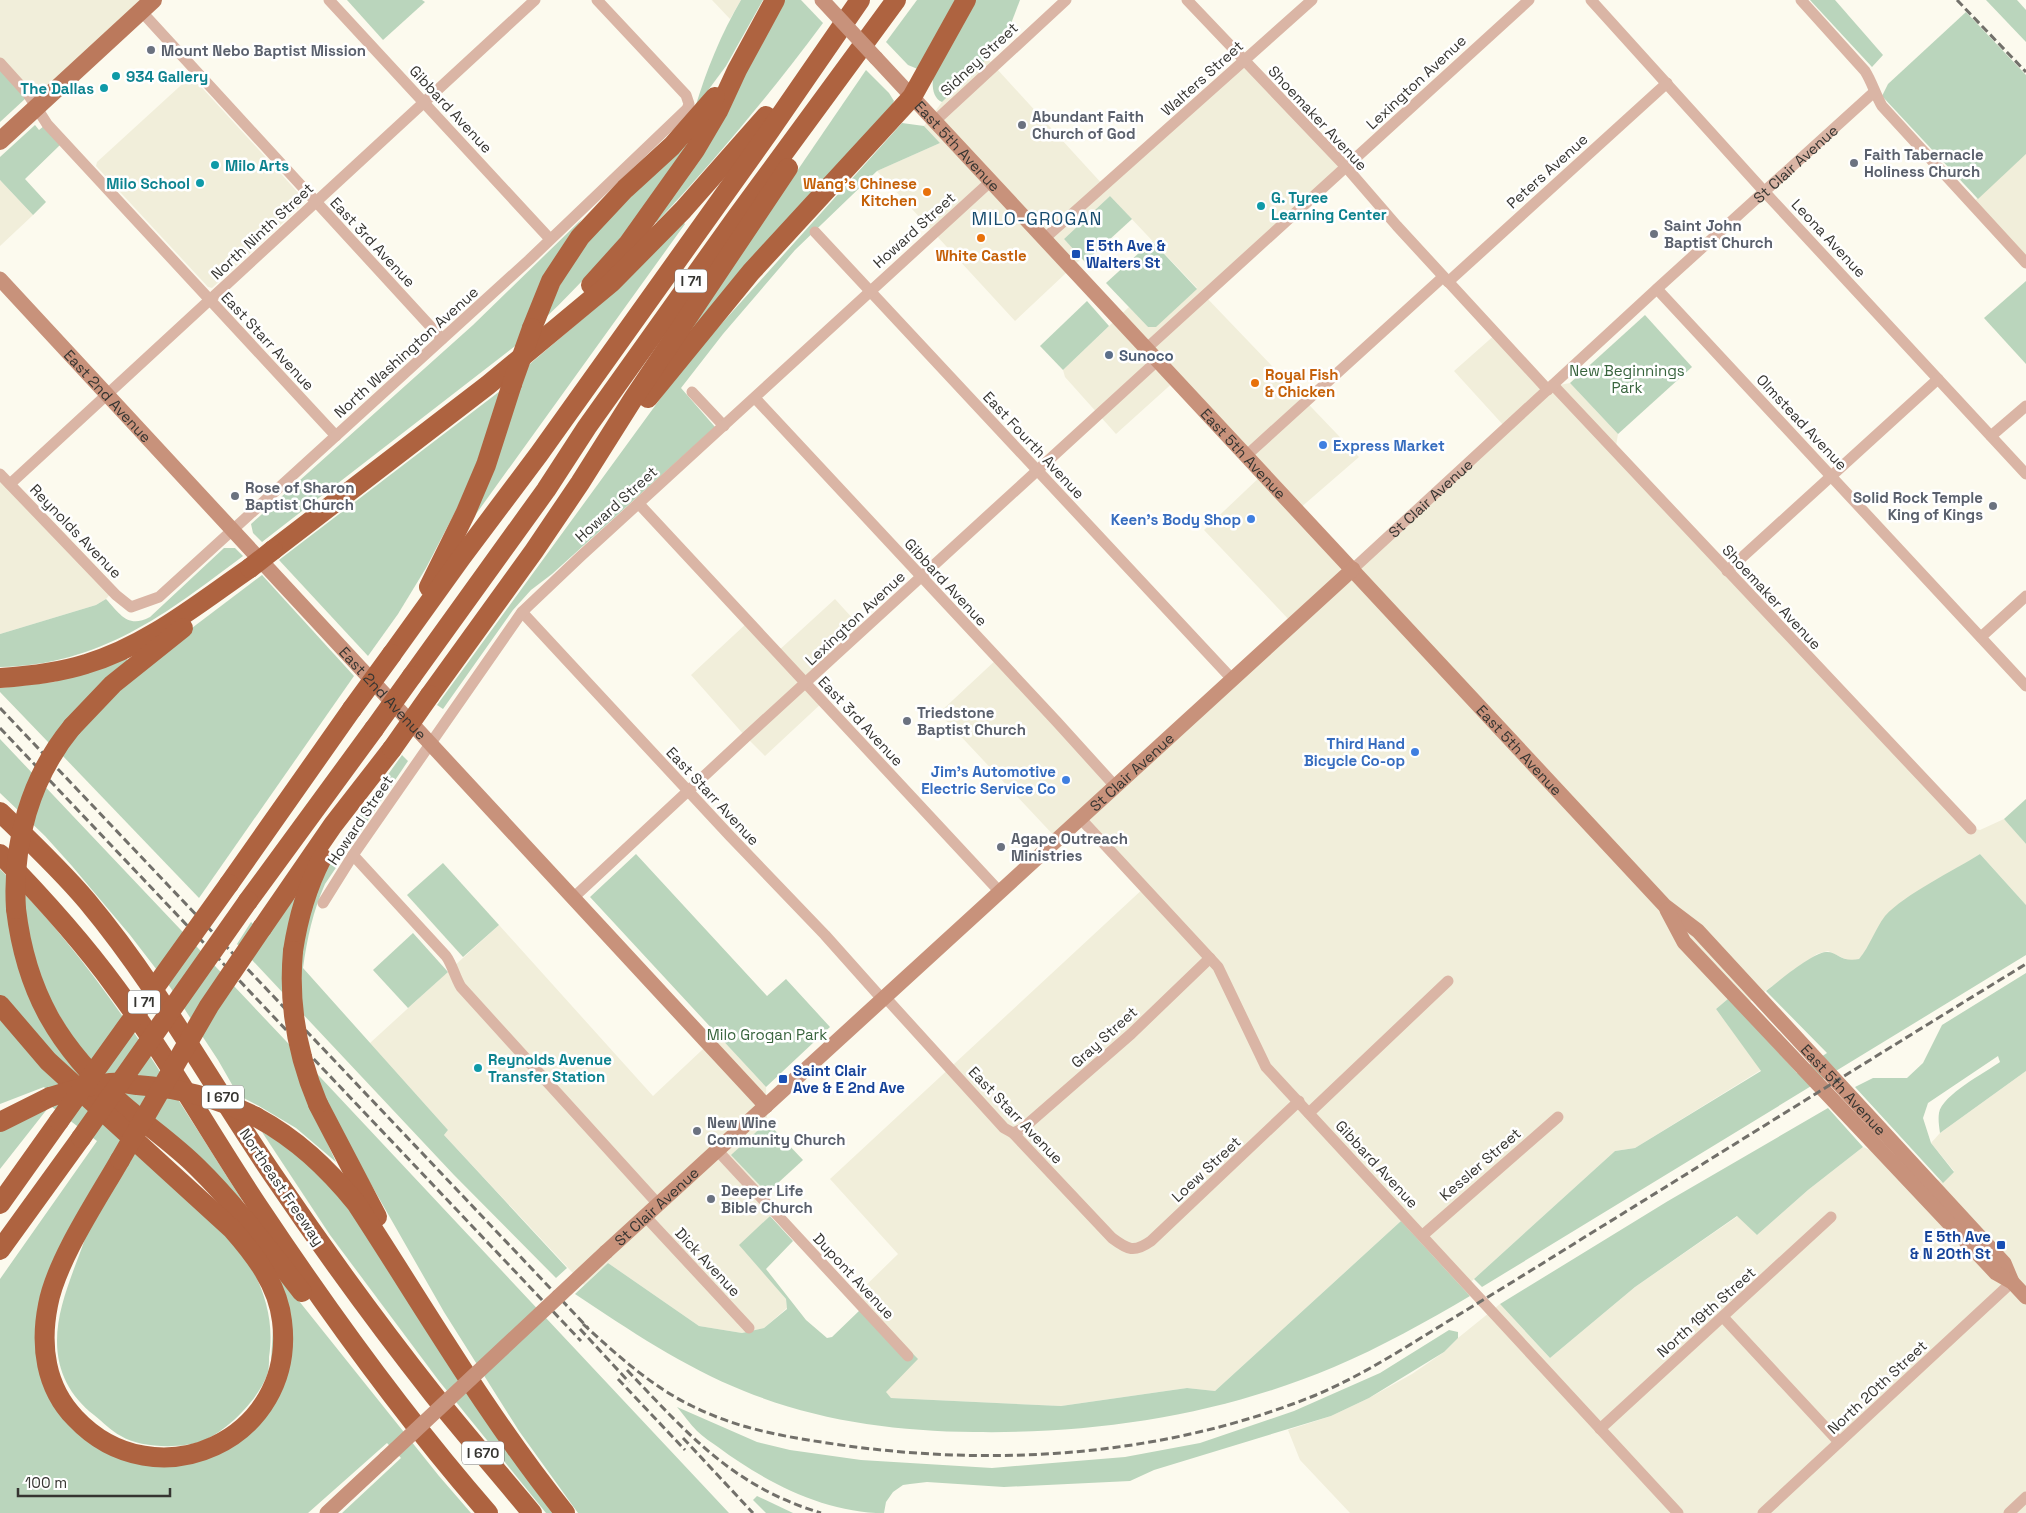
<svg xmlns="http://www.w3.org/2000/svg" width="2026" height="1513" viewBox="0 0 2026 1513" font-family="'Space Grotesk',sans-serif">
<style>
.built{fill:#f1eeda}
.green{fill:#bad5bc}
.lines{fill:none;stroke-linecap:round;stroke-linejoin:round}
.street{stroke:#dab5a5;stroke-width:11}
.secondary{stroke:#c8927b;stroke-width:15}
.primary{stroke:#bb795c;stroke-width:18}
.highway{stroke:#ae6340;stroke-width:20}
.rail{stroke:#72706a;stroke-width:3;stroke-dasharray:8 4;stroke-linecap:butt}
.secondary-bridge{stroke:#c8927b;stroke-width:15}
.highway-bridge{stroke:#ae6340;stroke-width:20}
.worship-dot{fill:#6b7280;stroke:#fff;stroke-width:2}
.culture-dot{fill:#0f9aa8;stroke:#fff;stroke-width:2}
.food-dot{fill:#e8710a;stroke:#fff;stroke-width:2}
.transit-dot{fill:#1a4fb4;stroke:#fff;stroke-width:2}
.service-dot{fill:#5c6f8a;stroke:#fff;stroke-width:2}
.shop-dot{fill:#3f7fe0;stroke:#fff;stroke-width:2}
.labels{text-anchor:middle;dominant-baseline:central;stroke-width:5;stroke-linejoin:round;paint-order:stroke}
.shield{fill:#fff;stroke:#72726f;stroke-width:1}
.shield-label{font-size:14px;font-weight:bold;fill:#363531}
.worship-label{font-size:15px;font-weight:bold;fill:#5b616d;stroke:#fff;text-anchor:start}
.street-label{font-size:15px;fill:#363531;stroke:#fff}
.culture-label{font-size:15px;font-weight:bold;fill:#0d838f;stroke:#fff;text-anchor:start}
.food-label{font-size:15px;font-weight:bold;fill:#c56008;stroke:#fff;text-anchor:end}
.transit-label{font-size:15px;font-weight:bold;fill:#164399;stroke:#fff;text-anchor:start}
.service-label{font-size:15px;font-weight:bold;fill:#4e5e75;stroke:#fff;text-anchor:start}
.park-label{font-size:15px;fill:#38643d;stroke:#fff}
.shop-label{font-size:15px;font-weight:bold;fill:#366cbe;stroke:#fff;text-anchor:end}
.quarter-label{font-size:18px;letter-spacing:1px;fill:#174b6e;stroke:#fff}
</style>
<rect width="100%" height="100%" fill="#fcfaee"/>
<!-- built -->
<g class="built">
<path d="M0 0H153L39 105 0 63Z"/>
<path d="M712 0H741L730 19Z"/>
<path d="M987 58 1104 186 1245 60 1346 167 1204 295 1359 457 1299 509 1352 566 1505 427 1454 371 1497 333 1549 387 1570 383 1618 434 1616 446 1966 827 1980 830 2004 819 2026 844V905L1980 854 1884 918 1867 950 1859 959 1849 961 1828 951 1817 954 1740 1009 1729 998 1716 1009 1761 1070 1635 1148 1615 1151 1463 1289 1401 1221 1215 1391 1187 1388 1061 1406 891 1398 886 1393 855 1296 898 1254 830 1179 1146 886 1082 818 1058 840 939 713 998 658 1115 786 1292 623 1204 530 1264 473 1177 379 1116 434 1065 377 1063 370 1129 307 1148 327 1197 288 1110 196 1064 239 1082 258 1015 321 877 171 940 143 924 126 942 102Z"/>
<path d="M190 77 194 79 303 198V204L212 288 208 287 96 166 97 162Z"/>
<path d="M2026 154V260L1972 203Z"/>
<path d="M0 180 33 215 0 246Z"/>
<path d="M0 475 111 593 106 599 96 605 0 634Z"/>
<path d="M835 599 865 632 808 686 823 702 765 756 745 736 691 675 748 622 777 652Z"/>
<path d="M499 925 653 1096 718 1035 766 1087 767 1122 732 1155 767 1193 770 1216 740 1245 786 1299 787 1308 764 1328 742 1333 699 1326 608 1263 584 1285 444 1135 448 1130 370 1043Z"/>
<path d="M2026 1071V1513H1350L1300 1460 1288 1430 1331 1416 1369 1398 1412 1374 1444 1352 1458 1338 1500 1304 1550 1358 1635 1287 1738 1216 1757 1235 1808 1190 1863 1147 1943 1182 1954 1171 1931 1143 1940 1133Z"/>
</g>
<!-- green -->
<g class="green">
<path d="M347 0H422L425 2 383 40Z"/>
<path d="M741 0H763L726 66 695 108C706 71 721 34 741 0Z"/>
<path d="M782 0H801L823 23C771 93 716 159 657 222H654Z"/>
<path d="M917 0H959L920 70 908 65 886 42Z"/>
<path d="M974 0H1020L1004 42 942 102C933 98 932 87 933 78Z"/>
<path d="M1810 0H1835L1883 55 1872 67Z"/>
<path d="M1986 0H2017L2026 10V42Z"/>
<path d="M1966 12 2026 75V154L1978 199 1882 96 1888 84Z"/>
<path d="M0 70 26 98 0 122Z"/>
<path d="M866 70 889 93 894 101 892 105 663 367Z"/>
<path d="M902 123 924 126 940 143 877 171 795 250 723 334 681 388 715 427 552 574 531 590 513 610 443 709 437 705 687 362Z"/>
<path d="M35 125 39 130 44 126 60 145 25 179 46 202 33 215 0 180V157Z"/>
<path d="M698 129C689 143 682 158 672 171 634 225 590 276 542 321L577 251Z"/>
<path d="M1110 196 1132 219 1085 262 1064 239Z"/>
<path d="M582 219 558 254 519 343 262 542 253 533 251 524 473 325Z"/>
<path d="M683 222 685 224 471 521 524 369 607 298Z"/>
<path d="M1152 241 1197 289 1156 327H1148L1106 283Z"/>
<path d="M2026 281V364L1984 318Z"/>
<path d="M1087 301 1109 326 1063 370 1040 346Z"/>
<path d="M1645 315 1692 367 1618 434 1570 383Z"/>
<path d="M504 388 467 489 426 568 398 614 368 656 279 560Z"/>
<path d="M224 548H235L243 556C166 614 101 665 0 667V634L96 605 106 599C120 614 128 629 150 617Z"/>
<path d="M262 575 354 676 199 898 60 753 147 662Z"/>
<path d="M126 657 128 661 49 743 0 692V688L54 682Z"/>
<path d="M0 739 321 1078 729 1513H578L519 1431 444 1312 356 1158 318 1123 336 1162 296 1128 259 1106 238 1095 218 1060 170 987 130 935 72 866 45 836 0 793Z"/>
<path d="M402 755 408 761 325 884C313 911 307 939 303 968L448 1130 444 1135 567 1268 556 1278 454 1175 237 944 251 922 266 935 293 898 296 899 302 941 319 882 354 822Z"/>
<path d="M2026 799V844L2004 819Z"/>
<path d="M636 854 767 996 786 979 830 1027 766 1087 590 897Z"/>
<path d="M1980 854 2026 905V955L1482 1287 1474 1279 1615 1151 1635 1148 1761 1071 1716 1009 1729 998 1797 1073 1827 1053 1766 991C1779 981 1812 953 1826 952 1837 951 1841 963 1859 959 1870 946 1875 929 1885 916 1905 894 1953 871 1980 854Z"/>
<path d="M443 863 499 925 463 957 407 895Z"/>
<path d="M0 869C99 965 168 1085 242 1200L239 1203 89 1065 12 936 99 1092 71 1075 0 997Z"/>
<path d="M413 933 448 972 408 1008 373 970Z"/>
<path d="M2026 973V1071L1940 1133C1939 1126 1938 1119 1939 1113 1942 1095 1986 1072 2000 1062L1998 1056 1928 1103 1923 1118 1931 1143 1954 1172 1943 1183 1855 1087 1873 1078H1907L1923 1063 1942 1025Z"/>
<path d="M0 1016 243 1253C263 1285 275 1319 269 1357 269 1363 269 1370 267 1375 258 1400 226 1432 202 1441 181 1449 140 1448 121 1436 111 1431 103 1422 94 1415 70 1396 57 1372 57 1341 57 1306 74 1271 85 1239L43 1297 63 1416 171 1464 268 1410 276 1278 279 1276 439 1476 471 1513H342L401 1458 387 1443 308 1513H0V1279L97 1141 52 1107 48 1108 0 1169V1129L60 1102 44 1087 0 1104Z"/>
<path d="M1828 1108 1863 1147 1808 1190 1757 1235 1737 1216 1635 1287 1550 1358 1500 1304 1668 1201Z"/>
<path d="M767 1122 803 1160 767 1193 731 1155Z"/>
<path d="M262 1132 290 1147 347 1203 554 1513H546L439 1381 330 1235Z"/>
<path d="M770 1216 793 1241 766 1269 806 1320 827 1338 832 1337 860 1310 867 1307 918 1359 886 1392 891 1398 1061 1406 1187 1388 1215 1391 1401 1221 1470 1296C1426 1322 1381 1347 1334 1367 1220 1415 1097 1434 974 1432 895 1431 818 1421 744 1391 684 1367 629 1330 575 1294L608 1263 699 1326 742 1333 764 1328 787 1309 786 1299 739 1245Z"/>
<path d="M1449 1330 1458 1332V1338L1444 1352 1369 1398 1331 1416 1154 1470 1130 1481 1004 1487 927 1482 910 1484 903 1485 893 1492 886 1502 884 1513C825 1513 765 1482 718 1447 711 1442 703 1437 697 1431 690 1424 684 1415 677 1407L757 1442 790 1450 861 1460 992 1468 1125 1457 1200 1443 1294 1411 1380 1373Z"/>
<path d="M757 1496 793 1513H766L753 1500Z"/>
</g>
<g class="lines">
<!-- street -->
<g class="street">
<path d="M329 0 550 239"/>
<path d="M1187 0 1346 167 1397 226 1548 390"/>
<path d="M1591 0 1761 188 2026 474"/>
<path d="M1801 0 1865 71C1872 82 1875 94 1882 106L2026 263"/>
<path d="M141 11 442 339"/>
<path d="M0 63 28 94 47 124 336 436"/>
<path d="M935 121 1066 0"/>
<path d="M815 232 1232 679"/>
<path d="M1044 239 1312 0"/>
<path d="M1448 282 1667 83"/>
<path d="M1657 289 2026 686"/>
<path d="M1147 348 1529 0"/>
<path d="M1553 385 1971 829"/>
<path d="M692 392 724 426"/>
<path d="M755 398 1057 722 1115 786"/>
<path d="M1991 436 2026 406"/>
<path d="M1247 455 1443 277"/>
<path d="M0 474 116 595 131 607 159 597 529 260 687 109 689 104 686 95 597 0"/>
<path d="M10 484 535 0"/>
<path d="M639 504 1000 892"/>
<path id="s1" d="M1353 569 1660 286 1873 93"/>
<path d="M1727 571 1938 379"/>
<path d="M522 612 730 836 825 935 883 1000"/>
<path d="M1981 637 2026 596"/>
<path d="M1080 818 1218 967 1266 1067 1678 1513"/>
<path d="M353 855 446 956C452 964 455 977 461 987L658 1204"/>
<path d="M573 898 746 737 1158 360"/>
<path d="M323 903 353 855 522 612 581 556 991 181"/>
<path d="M885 997 1004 1128 1013 1133 1112 1238C1128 1250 1134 1253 1151 1241L1299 1101"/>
<path d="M1309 1113 1448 981"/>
<path d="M1013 1133 1022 1129 1131 1034 1210 958"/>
<path d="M717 1150 908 1356"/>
<path d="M645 1216 749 1328"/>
<path d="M1423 1235 1558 1117"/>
<path d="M1723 1317 1839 1442"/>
<path d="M1600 1429 1831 1217"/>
<path d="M1763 1513 2012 1282"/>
<path d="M2009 1513 2026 1497"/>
</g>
<!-- secondary -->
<g class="secondary">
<path id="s2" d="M876 58 1665 906 1698 931 2004 1263 2012 1282"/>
<path id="s3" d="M0 279 766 1106"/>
<path d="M1667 910 1684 942 1996 1273 2012 1282 2026 1297"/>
<path id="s4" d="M606 1252 1353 569"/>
<path d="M327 1513 386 1458"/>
</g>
<!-- primary -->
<path class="primary" d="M0 141 153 0"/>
<!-- highway -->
<g class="highway">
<path d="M591 285 628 244 695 150 718 111 737 70 775 0"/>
<path d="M532 328 551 281 580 237 625 189 672 146 715 97"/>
<path d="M648 398 751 272 912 97 966 0"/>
<path d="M273 550 488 385 612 282 683 210 766 116"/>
<path d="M429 587 466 512 486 465 512 384"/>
<path d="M392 654 461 558 539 454 769 132 860 0"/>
<path d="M412 676 546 490 587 427 736 218 896 0"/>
<path d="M0 678C29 676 58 673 86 664 147 646 199 603 250 568"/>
<path d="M430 695 534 551 580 483 633 399 788 168"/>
<path d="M72 727 113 684 183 628"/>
<path d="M0 812C30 841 60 869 87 901 158 986 211 1084 273 1175 324 1250 377 1323 433 1394 465 1434 499 1473 532 1513"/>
<path d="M0 854C41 896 81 940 116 988 168 1058 211 1136 260 1209 330 1314 405 1418 488 1513"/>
<path d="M229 884 352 709"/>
<path d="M248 901 374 729"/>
<path d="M16 909C26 993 59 1048 122 1104 146 1125 174 1144 197 1167 236 1205 268 1249 302 1292"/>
<path d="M262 928 333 825 392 749"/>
<path d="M293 951C298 918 307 887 322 858"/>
<path d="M0 1005 48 1061 232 1229C255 1255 278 1285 282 1321 297 1439 156 1504 75 1418 45 1387 40 1345 48 1305 56 1261 97 1200 120 1160"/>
<path d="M318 1104 377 1217"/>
<path d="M256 1117C297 1139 327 1168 356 1203 424 1307 487 1416 565 1513"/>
<path d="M0 1122 50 1097"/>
<path d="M0 1204 59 1121"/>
<path d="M0 1250 81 1138"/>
</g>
<!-- rail -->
<g class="rail">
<path d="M1957 0 2026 72"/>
<path d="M0 708 588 1328"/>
<path d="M0 728 581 1341"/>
<path d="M583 1324C617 1355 651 1386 692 1406 742 1431 793 1438 848 1446 1004 1467 1168 1455 1316 1395 1363 1375 1406 1347 1450 1320 1493 1294 1537 1267 1580 1240 1729 1148 1877 1055 2026 964"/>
<path d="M580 1329 629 1382"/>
<path d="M627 1370C689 1435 732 1486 821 1513"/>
<path d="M618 1379 685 1450"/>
<path d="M683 1438 753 1513"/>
</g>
<!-- secondary-bridge -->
<g class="secondary-bridge">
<path d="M822 0 876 58"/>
<path d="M386 1458 606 1252"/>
</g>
<!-- highway-bridge -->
<g class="highway-bridge">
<path d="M512 384 532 328"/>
<path d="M250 568 273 550"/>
<path d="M352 709 392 654"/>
<path d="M374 729 412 676"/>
<path d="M392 749 430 695"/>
<path d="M16 909C12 844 30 778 72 727"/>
<path d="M293 951C288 1005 297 1054 318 1104"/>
<path d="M50 1097C70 1091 90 1085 110 1083 119 1082 129 1084 137 1085 180 1088 218 1098 256 1117"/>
<path d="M59 1121 229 884"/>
<path d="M81 1138 248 901"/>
<path d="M120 1160 209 1006 262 928"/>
</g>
</g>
<!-- markers -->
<g class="worship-dot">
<circle cx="151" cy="50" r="5"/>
<circle cx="1022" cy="125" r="5"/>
<circle cx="1854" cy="163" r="5"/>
<circle cx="1654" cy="234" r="5"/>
<circle cx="235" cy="496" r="5"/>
<circle cx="1993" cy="506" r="5"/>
<circle cx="907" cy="721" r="5"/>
<circle cx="1001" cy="847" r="5"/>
<circle cx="697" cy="1131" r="5"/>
<circle cx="711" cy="1199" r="5"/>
</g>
<g class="culture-dot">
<circle cx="116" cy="76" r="5"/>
<circle cx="104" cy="88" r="5"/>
<circle cx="215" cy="165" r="5"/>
<circle cx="200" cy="183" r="5"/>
<circle cx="1261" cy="206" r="5"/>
<circle cx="478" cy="1068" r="5"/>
</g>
<g class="food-dot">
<circle cx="927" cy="192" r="5"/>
<circle cx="981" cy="238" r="5"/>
<circle cx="1255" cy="383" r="5"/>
</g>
<g class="transit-dot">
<rect x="1071" y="249" width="10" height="10" rx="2.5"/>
<rect x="778" y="1074" width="10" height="10" rx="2.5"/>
<rect x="1996" y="1240" width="10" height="10" rx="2.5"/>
</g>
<circle class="service-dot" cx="1109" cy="355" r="5"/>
<g class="shop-dot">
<circle cx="1323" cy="445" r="5"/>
<circle cx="1251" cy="519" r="5"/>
<circle cx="1415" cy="752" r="5"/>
<circle cx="1066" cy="780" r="5"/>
</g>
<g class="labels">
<!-- shield labels -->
<g class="shield">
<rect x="675" y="269.5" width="32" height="23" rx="4"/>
<rect x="128" y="990.5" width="32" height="23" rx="4"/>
<rect x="202" y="1085.5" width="42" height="23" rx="4"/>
<rect x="462" y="1441.5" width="42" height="23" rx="4"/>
</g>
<g class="shield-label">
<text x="691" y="281">I 71</text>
<text x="144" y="1002">I 71</text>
<text x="223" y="1097">I 670</text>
<text x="483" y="1453">I 670</text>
</g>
<!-- worship labels -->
<g class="worship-label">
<text x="161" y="50">Mount Nebo Baptist Mission</text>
<text x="1032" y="116">Abundant Faith<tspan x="1032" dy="17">Church of God</tspan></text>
<text x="1864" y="154">Faith Tabernacle<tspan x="1864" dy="17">Holiness Church</tspan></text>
<text x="1664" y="225">Saint John<tspan x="1664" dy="17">Baptist Church</tspan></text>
<text x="245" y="487">Rose of Sharon<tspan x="245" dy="17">Baptist Church</tspan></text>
<text x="1983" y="497" text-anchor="end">Solid Rock Temple<tspan x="1983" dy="17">King of Kings</tspan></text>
<text x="917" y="712">Triedstone<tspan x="917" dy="17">Baptist Church</tspan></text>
<text x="1011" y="838">Agape Outreach<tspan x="1011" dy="17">Ministries</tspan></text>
<text x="707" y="1122">New Wine<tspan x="707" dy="17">Community Church</tspan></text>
<text x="721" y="1190">Deeper Life<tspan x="721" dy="17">Bible Church</tspan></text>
</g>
<!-- street labels -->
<g class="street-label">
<text transform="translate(979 59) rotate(-43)">Sidney Street</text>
<text transform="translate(1202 78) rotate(-42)">Walters Street</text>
<text transform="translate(1416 82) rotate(-43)">Lexington Avenue</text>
<text transform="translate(451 109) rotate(47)">Gibbard Avenue</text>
<text transform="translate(1318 118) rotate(47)">Shoemaker Avenue</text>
<text stroke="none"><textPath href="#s2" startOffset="120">East 5th Avenue</textPath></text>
<text stroke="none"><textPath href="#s1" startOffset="600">St Clair Avenue</textPath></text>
<text transform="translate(1547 171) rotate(-42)">Peters Avenue</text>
<text transform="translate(914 230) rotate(-42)">Howard Street</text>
<text transform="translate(262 231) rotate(-43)">North Ninth Street</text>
<text transform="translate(1829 238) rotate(47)">Leona Avenue</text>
<text transform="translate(373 242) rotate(47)">East 3rd Avenue</text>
<text transform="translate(268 341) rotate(47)">East Starr Avenue</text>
<text transform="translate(406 352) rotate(-42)">North Washington Avenue</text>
<text stroke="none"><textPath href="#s3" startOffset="159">East 2nd Avenue</textPath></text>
<text transform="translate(1802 422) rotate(47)">Olmstead Avenue</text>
<text transform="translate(1034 445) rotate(47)">East Fourth Avenue</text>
<text stroke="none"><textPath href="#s2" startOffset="540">East 5th Avenue</textPath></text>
<text stroke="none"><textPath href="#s1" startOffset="105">St Clair Avenue</textPath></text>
<text transform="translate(616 504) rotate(-42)">Howard Street</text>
<text transform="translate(76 531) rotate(46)">Reynolds Avenue</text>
<text transform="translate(946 582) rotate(47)">Gibbard Avenue</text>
<text transform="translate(1772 597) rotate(47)">Shoemaker Avenue</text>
<text transform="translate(855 618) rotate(-43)">Lexington Avenue</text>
<text stroke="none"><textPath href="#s3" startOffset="564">East 2nd Avenue</textPath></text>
<text transform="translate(861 721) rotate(47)">East 3rd Avenue</text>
<text stroke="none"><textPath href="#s2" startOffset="945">East 5th Avenue</textPath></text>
<text stroke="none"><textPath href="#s4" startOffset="712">St Clair Avenue</textPath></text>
<text transform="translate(713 796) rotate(47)">East Starr Avenue</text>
<text transform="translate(360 820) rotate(-56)">Howard Street</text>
<text transform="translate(1104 1037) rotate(-42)">Gray Street</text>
<text stroke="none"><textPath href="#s2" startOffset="1415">East 5th Avenue</textPath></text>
<text transform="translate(1016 1115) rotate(46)">East Starr Avenue</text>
<text transform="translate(1377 1164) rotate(47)">Gibbard Avenue</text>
<text transform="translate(1480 1164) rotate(-41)">Kessler Street</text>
<text transform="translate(1206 1169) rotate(-43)">Loew Street</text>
<text transform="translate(282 1187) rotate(56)">Northeast Freeway</text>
<text stroke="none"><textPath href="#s4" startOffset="68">St Clair Avenue</textPath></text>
<text transform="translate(708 1262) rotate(47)">Dick Avenue</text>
<text transform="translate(854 1276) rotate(47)">Dupont Avenue</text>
<text transform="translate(1706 1312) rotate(-42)">North 19th Street</text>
<text transform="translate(1877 1387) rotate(-43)">North 20th Street</text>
</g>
<!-- culture labels -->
<g class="culture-label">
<text x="126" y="76">934 Gallery</text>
<text x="94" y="88" text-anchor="end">The Dallas</text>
<text x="225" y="165">Milo Arts</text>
<text x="190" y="183" text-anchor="end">Milo School</text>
<text x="1271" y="197">G. Tyree<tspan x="1271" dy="17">Learning Center</tspan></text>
<text x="488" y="1059">Reynolds Avenue<tspan x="488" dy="17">Transfer Station</tspan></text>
</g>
<!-- food labels -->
<g class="food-label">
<text x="917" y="183">Wang's Chinese<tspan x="917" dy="17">Kitchen</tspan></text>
<text x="981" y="255" text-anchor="middle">White Castle</text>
<text x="1265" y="374" text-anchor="start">Royal Fish<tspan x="1265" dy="17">&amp; Chicken</tspan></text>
</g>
<!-- transit labels -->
<g class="transit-label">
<text x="1086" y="245">E 5th Ave &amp;<tspan x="1086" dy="17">Walters St</tspan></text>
<text x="793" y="1070">Saint Clair<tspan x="793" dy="17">Ave &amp; E 2nd Ave</tspan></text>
<text x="1991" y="1236" text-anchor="end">E 5th Ave<tspan x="1991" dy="17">&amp; N 20th St</tspan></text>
</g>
<!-- service labels -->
<g class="service-label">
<text x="1119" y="355">Sunoco</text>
</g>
<!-- park labels -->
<g class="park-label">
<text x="1627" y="370">New Beginnings<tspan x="1627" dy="17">Park</tspan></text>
<text x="767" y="1034">Milo Grogan Park</text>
</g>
<!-- shop labels -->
<g class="shop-label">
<text x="1333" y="445" text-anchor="start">Express Market</text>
<text x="1241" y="519">Keen's Body Shop</text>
<text x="1405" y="743">Third Hand<tspan x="1405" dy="17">Bicycle Co-op</tspan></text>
<text x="1056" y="771">Jim's Automotive<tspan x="1056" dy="17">Electric Service Co</tspan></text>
</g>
<!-- quarter labels -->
<g class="quarter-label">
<text x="1037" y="218">MILO-GROGAN</text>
</g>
</g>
<!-- scale -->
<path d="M18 1488v8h152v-8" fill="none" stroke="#363531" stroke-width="2.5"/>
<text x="25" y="1488" font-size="15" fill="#363531" stroke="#ffffff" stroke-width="4" paint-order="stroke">100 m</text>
</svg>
